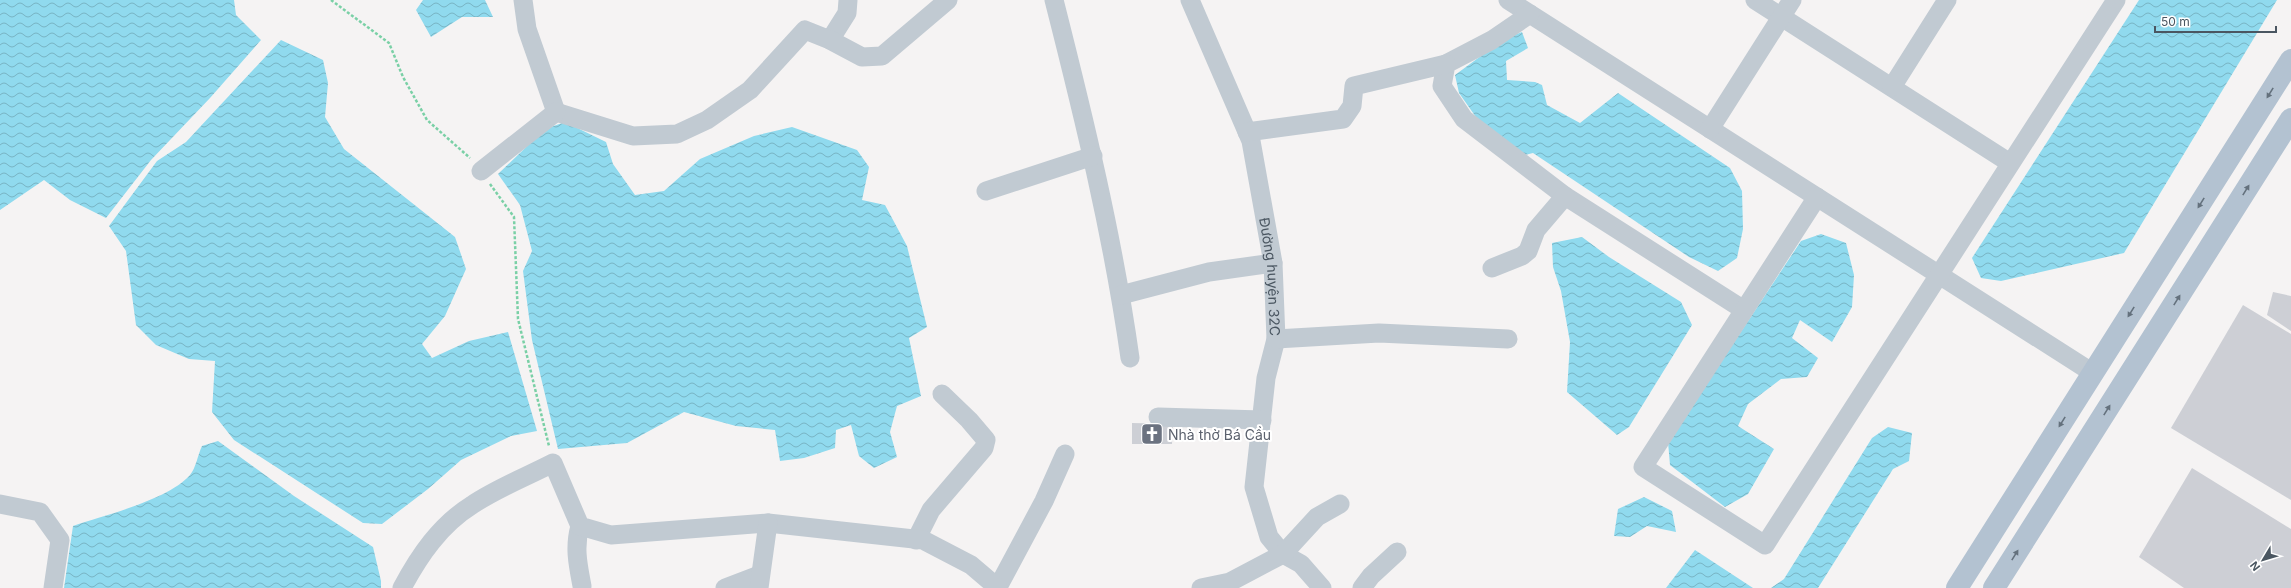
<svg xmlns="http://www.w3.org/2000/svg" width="2291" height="588" viewBox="0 0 2291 588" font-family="Inter,sans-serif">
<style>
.water{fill:url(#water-waves)}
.building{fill:#cdcfd5}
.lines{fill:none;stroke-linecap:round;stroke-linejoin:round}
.path{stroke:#7ad0a6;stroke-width:2.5;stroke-dasharray:3 2;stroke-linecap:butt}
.minor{stroke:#c1cad2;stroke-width:19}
.major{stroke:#b3c2d1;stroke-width:22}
.oneway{fill:#64717d}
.labels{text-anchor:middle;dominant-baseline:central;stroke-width:4;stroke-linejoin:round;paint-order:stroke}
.street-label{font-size:14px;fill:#4a5661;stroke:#fff}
.worship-label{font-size:14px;fill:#5b616d;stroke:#fff;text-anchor:start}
</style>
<defs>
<pattern id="water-waves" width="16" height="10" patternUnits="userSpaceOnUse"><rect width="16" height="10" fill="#90daee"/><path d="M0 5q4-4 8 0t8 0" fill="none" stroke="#78b4c4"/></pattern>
</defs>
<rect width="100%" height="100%" fill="#f5f3f3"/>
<!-- water -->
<g class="water">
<path d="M0 0H234L236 15 261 40 210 98 151 160 106 218 70 200 44 180 0 210Z"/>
<path d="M423 0H485L493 17H462L431 37 416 10Z"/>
<path d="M2139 0H2277L2124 253 2001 281 1981 278 1972 258Z"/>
<path d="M1522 32 1528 48 1506 61 1507 80 1535 82 1542 85 1547 105 1580 123 1618 93 1730 168 1742 191 1743 229 1737 258 1718 271 1689 257 1533 153 1521 156 1490 137 1459 93 1455 75 1504 39Z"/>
<path d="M281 40 323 60 328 83 325 117 344 149 455 237 466 269 445 316 422 344 432 358 469 341 508 332 537 431 511 436 461 460 428 489 382 524 363 523 234 440 212 412 215 361 189 359 156 345 136 325 126 251 109 226 157 161 186 142Z"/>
<path d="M565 122 606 142 613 164 635 195 664 191 700 159 754 136 792 127 857 150 869 167 862 200 885 205 907 246 927 327 909 338 921 396 897 406 890 432 897 457 874 468 859 456 851 425 836 430 835 448 804 458 780 461 775 430 736 426 684 412 627 443 558 449 532 340 523 271 532 251 520 205 498 174 545 129Z"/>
<path d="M1821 234 1846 243 1854 275 1852 307 1832 342 1800 320 1792 338 1818 358 1807 377 1781 379 1748 404 1738 426 1774 449 1748 494 1725 507 1670 465 1668 442 1801 241Z"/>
<path d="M1582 237 1609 257 1681 302 1692 325 1629 427 1617 435 1567 392 1570 342 1561 291 1553 267 1552 243Z"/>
<path d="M1888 427 1912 433 1909 461 1893 469 1818 588H1771L1784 579 1872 438Z"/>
<path d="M218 441 294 496 373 547 381 581V588H64L73 526C105 515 168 500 190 475 196 468 198 454 202 446Z"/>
<path d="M1644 497 1672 511 1676 532 1647 526 1630 537 1614 536 1618 509Z"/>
<path d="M1695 550 1753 588H1666Z"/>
</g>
<!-- building -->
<g class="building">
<path d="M2273 292 2291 296V331L2267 315Z"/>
<path d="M2243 305 2291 334V500L2171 428Z"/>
<path d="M1132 423 1173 424 1172 444H1132Z"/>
<path d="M2192 468 2291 529V588H2184L2139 557Z"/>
</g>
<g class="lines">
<!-- path -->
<g class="path">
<path d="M331 0 389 43 403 77 427 120 470 158"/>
<path d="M490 184 514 217 518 319 549 446"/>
</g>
<!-- minor -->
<g class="minor">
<path d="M523 0 527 29 556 112"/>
<path d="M1054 0C1084 118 1113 237 1130 358"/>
<path id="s1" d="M1190 0 1251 141 1273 263 1276 339 1266 378 1254 487 1269 537 1283 554 1301 564 1322 588"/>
<path d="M1508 0 2093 373"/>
<path d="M1755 0 2010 163"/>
<path d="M1530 14 1492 40 1446 64 1442 86 1464 119 1565 196 1744 310"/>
<path d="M830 40 847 13 848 0"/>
<path d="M1892 87 1947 0"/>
<path d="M556 112 633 136 677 134 707 120 750 90 805 30 830 40 862 57 882 56 948 0"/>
<path d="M1710 129 1792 0"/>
<path d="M1247 132 1343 119 1352 106 1354 86 1446 64"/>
<path d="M481 171 556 112"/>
<path d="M986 191 1093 156"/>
<path d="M1817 197 1643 467 1765 545 2116 0"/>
<path d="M1492 268 1522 256 1528 251 1536 230 1565 196"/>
<path d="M1121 295 1209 272 1273 263"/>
<path d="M1276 339 1379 333 1508 339"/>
<path d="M1158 417 1262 420"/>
<path d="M0 504 40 512 60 540 53 588"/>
<path d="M580 526C574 547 578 565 582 586"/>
<path d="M916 540 931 510 984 448 986 440 969 420 942 394"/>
<path d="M998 587 1044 501 1065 454"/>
<path d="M402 588C419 556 440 525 472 505 497 488 526 477 553 463L580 526 611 535 768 523 923 540 971 565 998 588"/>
<path d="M725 588 759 575"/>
<path d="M759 588 768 523"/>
<path d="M1201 588 1230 582 1283 554 1317 517 1340 504"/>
<path d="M1362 588 1371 576 1397 552"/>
</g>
<!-- major -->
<g class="major">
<path d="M1957 588 2291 60"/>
<path d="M1994 588 2291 119"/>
</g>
</g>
<!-- one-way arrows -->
<defs><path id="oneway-solid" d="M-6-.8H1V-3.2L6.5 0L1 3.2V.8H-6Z"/></defs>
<g class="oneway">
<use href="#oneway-solid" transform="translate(2270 93) rotate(122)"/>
<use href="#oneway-solid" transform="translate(2246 190) rotate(-58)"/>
<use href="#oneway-solid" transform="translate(2201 203) rotate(122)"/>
<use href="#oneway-solid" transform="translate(2177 300) rotate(-58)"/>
<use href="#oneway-solid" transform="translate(2131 312) rotate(122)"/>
<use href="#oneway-solid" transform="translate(2107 410) rotate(-58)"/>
<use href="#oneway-solid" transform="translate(2062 422) rotate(122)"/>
<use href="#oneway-solid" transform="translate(2015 555) rotate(-58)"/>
</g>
<!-- icons -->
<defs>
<g id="church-square" transform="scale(1.15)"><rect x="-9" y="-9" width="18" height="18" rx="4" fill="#6b7280" stroke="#fff"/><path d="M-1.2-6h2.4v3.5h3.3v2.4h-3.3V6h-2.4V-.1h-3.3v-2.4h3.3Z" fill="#fff"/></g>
</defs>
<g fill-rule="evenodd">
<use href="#church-square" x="1152" y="434"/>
</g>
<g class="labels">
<!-- street labels -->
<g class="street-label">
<text stroke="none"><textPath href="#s1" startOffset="291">Đường huyện 32C</textPath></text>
</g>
<!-- worship labels -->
<g class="worship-label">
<text x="1168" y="434">Nhà thờ Bá Cầu</text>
</g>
</g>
<!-- north arrow -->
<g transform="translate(2263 560) rotate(232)" stroke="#ffffff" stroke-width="3" paint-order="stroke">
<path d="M0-3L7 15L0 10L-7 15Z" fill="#4a5661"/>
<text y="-6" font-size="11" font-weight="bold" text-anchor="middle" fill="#4a5661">N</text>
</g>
<!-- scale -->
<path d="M2155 26v6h121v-6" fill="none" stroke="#4a5661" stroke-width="2"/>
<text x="2161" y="26" font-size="12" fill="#4a5661" stroke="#ffffff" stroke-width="3" paint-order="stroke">50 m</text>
</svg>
